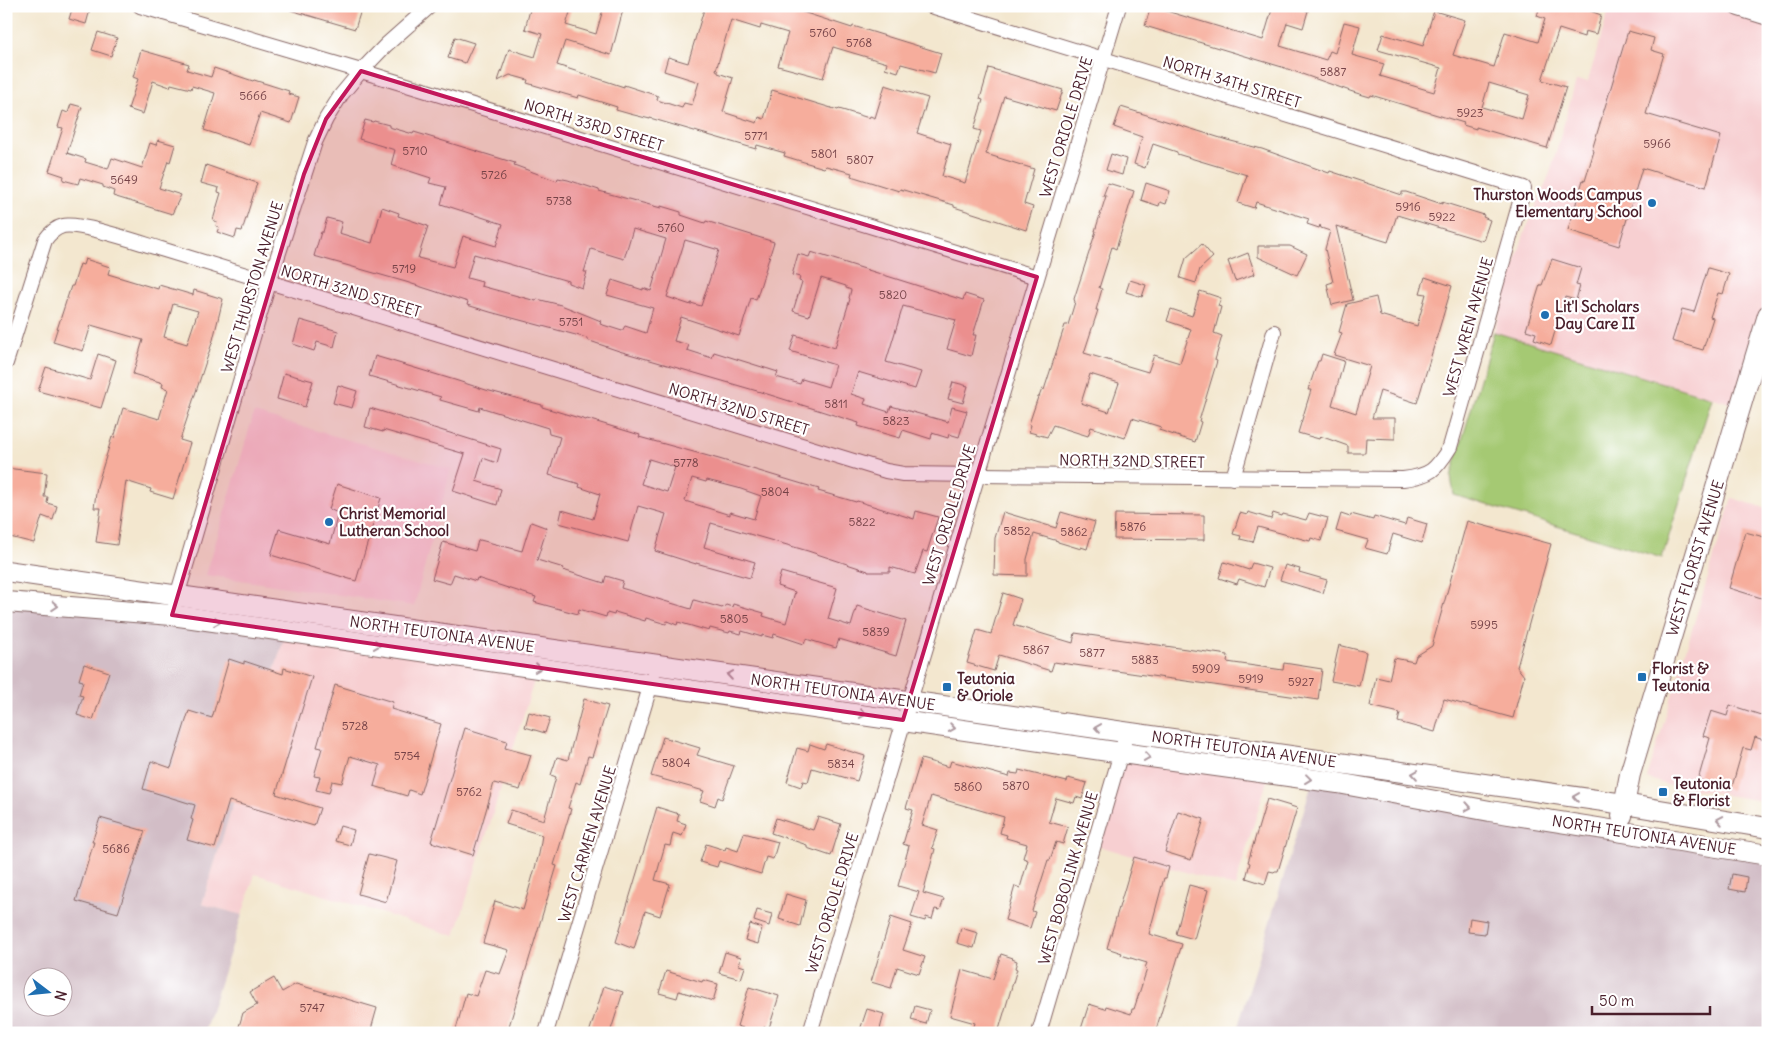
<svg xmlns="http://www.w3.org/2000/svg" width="1774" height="1039" viewBox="0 0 1774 1039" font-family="Delius,sans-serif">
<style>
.built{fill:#f7cfd1}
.industrial{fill:#d2bdc6;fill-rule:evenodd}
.green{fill:#a5c973;stroke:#78744f}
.building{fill:#f6ad9c;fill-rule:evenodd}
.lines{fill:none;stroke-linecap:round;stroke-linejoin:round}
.street-casing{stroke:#856564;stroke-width:16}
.secondary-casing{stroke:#856564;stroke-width:22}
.street{stroke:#fff;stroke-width:14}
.secondary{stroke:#fff;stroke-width:20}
.oneway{stroke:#ae9aa0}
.marked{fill:#c2185b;fill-opacity:0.2;stroke:#c2185b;stroke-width:4;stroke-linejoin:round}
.poi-dot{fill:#1f6fb2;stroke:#fff;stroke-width:2}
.labels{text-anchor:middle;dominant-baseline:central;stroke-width:4.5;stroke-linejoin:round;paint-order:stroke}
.number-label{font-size:12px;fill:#754247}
.street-label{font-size:15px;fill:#4a1f2b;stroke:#fff}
.poi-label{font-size:15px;font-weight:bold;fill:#4a1f2b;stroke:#fff;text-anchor:start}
</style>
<rect width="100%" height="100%" fill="#fff"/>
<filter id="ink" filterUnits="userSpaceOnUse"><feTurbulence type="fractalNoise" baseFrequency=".02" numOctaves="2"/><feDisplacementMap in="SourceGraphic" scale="10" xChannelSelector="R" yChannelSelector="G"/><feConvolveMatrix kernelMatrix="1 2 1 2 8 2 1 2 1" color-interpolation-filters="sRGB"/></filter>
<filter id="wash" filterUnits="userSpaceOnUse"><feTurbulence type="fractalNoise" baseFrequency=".0096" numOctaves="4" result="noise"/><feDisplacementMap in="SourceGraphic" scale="20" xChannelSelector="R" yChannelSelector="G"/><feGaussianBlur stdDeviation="1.12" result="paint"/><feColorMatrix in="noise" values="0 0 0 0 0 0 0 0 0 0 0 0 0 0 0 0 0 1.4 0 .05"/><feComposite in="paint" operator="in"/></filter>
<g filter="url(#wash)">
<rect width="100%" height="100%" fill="#f3e7cf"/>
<!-- built -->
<g class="built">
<path d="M1610 6H1739L1768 15V315L1740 406 1494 332 1524 234 1550 173 1576 81H1588Z"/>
<path d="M254 413 451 469 414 606 206 575Z"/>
<path d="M1732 498 1768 509V802L1667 785 1647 778Z"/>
<path d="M286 632 538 668 455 936 255 874 242 915 202 904Z"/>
<path d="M1122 753 1269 774 1235 887 1099 846Z"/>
</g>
<!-- industrial -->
<g class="industrial">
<path d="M6 602 286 632 202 904 242 915 204 1033H6ZM32 976H62V1006H32Z"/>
<path d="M1313 780 1768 855V1033H1236Z"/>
</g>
<!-- green -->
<path class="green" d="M1494 332 1712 398 1662 558 1454 495 1451 477Z"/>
<g id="blocks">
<!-- building -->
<g class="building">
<path d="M73 6H91L86 24 69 19Z"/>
<path d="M290 6H356V9L361 10 355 29 290 10Z"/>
<path d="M531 6H572L566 25 596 34 604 6H624L611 55 565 41 557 65 624 87V85L658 96 657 100 682 108 684 103 692 105 699 82 664 71 668 57 688 63 705 6H784L852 28 853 26 941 53 935 73 901 64 898 72 885 68 887 63 833 47 823 78 778 66 788 33 761 25 760 29 731 20 716 70 718 71V73L733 78 723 112 757 123 759 117 764 119 772 90 838 110 839 109 869 118 870 116 875 118 885 85 928 98 917 133 951 144 942 176 965 183 981 131 974 129 983 100 980 99 989 68 1063 90 1056 111 1004 96 986 154 1034 169 1024 204 1033 207 1026 230 954 207V205L900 189 899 191 851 176 852 173 826 166 824 168 784 156 785 153 757 145 756 149 650 118V119L630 114 616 110 617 107 579 95 578 98 527 83 528 80 510 75 498 81 509 49 535 57 542 34 525 29Z"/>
<path d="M1151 6H1164L1163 10 1263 40 1273 6H1291L1308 11 1303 28 1287 23 1280 46 1326 60 1330 51 1335 53 1344 22 1360 26 1352 55 1384 64 1380 76 1434 92 1441 68 1378 50 1383 34 1423 46 1434 11 1465 20 1453 55 1494 67 1505 32 1538 42 1545 19 1537 16 1540 6H1577L1601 15 1596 34 1585 31 1584 37 1559 29 1542 80 1566 87 1547 148 1476 127V129L1463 125 1464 123 1371 95 1370 97 1353 92 1282 67 1145 26ZM1489 83 1529 95 1522 119 1482 107Z"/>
<path d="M1628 31 1654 38 1651 50 1664 54 1646 114 1721 136 1706 187 1642 168 1619 246 1568 230 1583 180 1585 181 1594 151 1592 150Z"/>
<path d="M98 32 117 38 111 56 92 50Z"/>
<path d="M455 37 474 43 465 63 448 58Z"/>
<path d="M141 50 189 64 187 70 211 77 214 68 253 81 254 80 289 91 288 94 299 97 291 123 260 113 249 145 204 130 215 93 192 86 191 89 171 84 170 87 153 81 143 114 128 109 138 79 133 77Z"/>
<path d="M71 104 82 107 67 153 86 159 85 162 108 169 112 158 142 168 150 143 156 145 158 140 175 145 170 162 168 161 159 188 181 195 172 214 113 196 114 191 103 187V185L80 178 78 184 63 180 64 176 49 171 63 128 58 127 63 111 68 113Z"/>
<path d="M1121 107 1227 140 1262 149 1329 173 1330 171 1402 195V192H1406L1442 204V202L1484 215 1483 217 1490 220 1483 241 1397 215 1388 242 1336 226 1353 300 1332 305 1327 284 1333 282 1325 249 1330 231 1321 228 1320 225 1319 228 1307 224 1309 219 1256 202 1254 208 1238 203 1247 175 1177 154V152L1153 144 1145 168 1134 164 1142 137 1114 127Z"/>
<path d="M365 120 373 122 374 121 389 125V127L413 134 414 132 515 163 514 165 557 181 558 178 568 180 599 190V191L661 208V206L681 212V215L705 223 706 221 774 242 756 300 751 298 739 336 681 317 674 341 689 345 687 350 712 358 714 352 778 372 776 377 800 384 802 379 828 387 835 365 790 351 795 335 835 348 850 299 849 298 851 290 846 288V286L821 278 809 316 793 311 802 282 799 281 800 277 792 275 798 254 809 257 811 252 963 300 965 294 984 300 973 335H976L971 356 947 349 956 320 903 306 886 362 921 372 915 389 858 372 851 394 866 399 864 404 889 412 891 406 948 422 952 407 967 411 959 437 949 434 948 438 932 433 931 439 903 430 900 438 858 426 859 423 764 393 619 351 587 340V338L490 312 467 305 468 302 406 282 314 256 321 232H323L327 218 342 222 339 233 372 243 382 207 399 213 398 216 428 226 418 258 453 267 463 236 496 246 503 224 441 204 446 187 429 183 431 178 391 165 395 150 359 139ZM633 229 666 239 651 291 643 288V290L612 280 607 295 653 308 646 333 625 326 622 331 600 324 601 321 561 305 537 299 536 301 481 286 482 282 467 278 474 254 568 281V283L582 288 587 272H584L591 249 624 259ZM685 240 719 250 701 306 691 303V305L667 297Z"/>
<path d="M1111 154 1126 159 1122 175 1106 170Z"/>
<path d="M206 165 257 183 242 231 237 230 235 238 217 232 219 227 216 226 217 222 213 220 221 193 218 192 219 188 201 183Z"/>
<path d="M1108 183 1134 191 1116 249 1112 247 1099 288 1102 289 1096 310H1098L1084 353 1148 372 1154 355 1180 363 1191 329 1167 321 1171 309 1192 316 1200 291 1221 298 1218 306 1221 307 1214 333 1222 336 1215 360 1217 361 1199 421 1201 422 1195 442 1159 430 1161 427 1132 418 1125 438 1091 427 1088 436 1053 425 1047 437 1029 432 1031 425 1029 424 1038 397H1039L1042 389 1044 390 1065 325H1068L1075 302 1074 299 1096 231H1095L1106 196H1103ZM1090 374 1119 383 1109 412 1081 403Z"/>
<path d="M1146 183 1170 191 1166 204 1160 202 1159 206 1141 200Z"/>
<path d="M1202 244 1213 257 1200 269 1196 283 1180 278 1186 258Z"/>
<path d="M1258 246H1290L1307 254 1297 275 1258 257Z"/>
<path d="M1248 253 1255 274 1235 281 1228 261Z"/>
<path d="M85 259 110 267 108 274 158 289 159 285 193 295 194 290 223 299 213 340 180 440 190 443 173 499 150 492 151 489 126 481 117 545 96 542 101 508H94L97 486 112 437 114 438 123 408 159 419 168 389 162 387 163 383 133 374 143 340 91 325 83 351 53 342 71 286H73L80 264 83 265ZM173 304 198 311 187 344 164 337Z"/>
<path d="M1552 259 1581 268 1576 285 1580 286 1576 300 1565 297 1551 345 1534 339 1536 333 1526 330 1540 285H1542Z"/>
<path d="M1708 268 1729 274 1723 294 1718 293 1710 317 1713 318 1703 350 1672 341 1682 309 1694 312Z"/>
<path d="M1425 277 1452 286 1417 403 1380 391 1372 418H1395V439L1366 438 1365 453H1348V446L1320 436 1319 439 1298 433 1311 390H1308L1318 361H1320L1322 354 1344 361 1332 405 1356 413 1370 366 1334 355 1342 333 1339 332 1347 304 1376 297 1380 315 1417 326 1426 294 1420 293Z"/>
<path d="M1130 280 1146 285 1142 297 1126 292Z"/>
<path d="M300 320 338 331 334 347 317 342 314 351 293 344Z"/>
<path d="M98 354 116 360 101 408 38 391 46 367 90 380Z"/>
<path d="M375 356 458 381 486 390 542 405V407L586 420 587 419 640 435 639 437 719 459 819 489 818 491 856 502 857 501 914 519 916 511 938 517 927 552 923 551 915 574 890 567V572H868V571L808 551 711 523 704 547 755 562 750 578 696 563V564L655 551 666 514 638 506 628 542 559 523 562 510 593 519 600 494 579 487 580 484 549 475 560 437 549 434 548 428 480 407 479 411 440 400 441 397 369 376ZM649 459 675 467 667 492 641 484ZM692 478 706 482 707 480 738 488 761 496 754 519 730 512V515L685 501Z"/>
<path d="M284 373 313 381 305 407 277 399Z"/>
<path d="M953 382 968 386 963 403 948 399Z"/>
<path d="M338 385 357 391 352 408 333 403Z"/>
<path d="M370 408 501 449 497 463 483 458 476 481 501 489 497 505 453 491 465 454 383 430V432L365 427Z"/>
<path d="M6 468 47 473 44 497H48L47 503 57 506 53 520 42 516 34 543 6 536Z"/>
<path d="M337 484 381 498 356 581 271 555 279 529 330 544 338 513 329 509Z"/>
<path d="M1003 512 1056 528 1061 512 1095 522 1087 549 1081 547V549L1058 542V541L1034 534 1027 559V576L994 575 995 538Z"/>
<path d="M1248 512 1271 519 1273 513 1282 516 1283 514 1306 520 1309 513 1328 518 1321 541 1311 538 1310 541 1258 527 1253 542 1240 539 1241 536 1233 534 1240 513 1247 515Z"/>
<path d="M1115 514 1204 515V540L1114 539Z"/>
<path d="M1341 514 1350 517 1351 514 1373 520 1374 516 1405 525 1407 518 1427 524 1422 543 1393 534 1387 554 1365 548 1368 540 1336 531Z"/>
<path d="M1467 521 1551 544 1517 667 1524 676 1513 718 1444 699 1435 732 1398 722 1400 713 1370 706 1376 677 1389 680 1394 658 1414 662 1416 656 1432 646Z"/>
<path d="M531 522 547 528 537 560 564 568 563 570 604 583 606 576 623 581 621 588 691 609 694 600 722 608 726 605 732 607 733 604 764 613 763 616 786 623 795 592 777 586 781 572 837 588 828 619 851 626 857 606 906 621 896 656 839 639 836 648 806 639 804 644 774 634 773 638 762 635V637L742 631 741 634 730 631 729 633 710 628 709 631 678 622 677 625 667 621 666 624 646 618 645 621 615 612 614 615 607 613 606 617 579 609 578 614 534 602 536 597 477 578 476 581 454 574 450 584 432 579 443 542 475 551 478 541 480 540 522 551Z"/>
<path d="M1745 532 1768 538V600L1729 588Z"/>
<path d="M1224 562 1249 570 1252 563 1270 568 1264 587 1239 579 1237 584 1219 578Z"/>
<path d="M1285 565 1300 569 1299 572 1327 580 1323 593 1280 580Z"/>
<path d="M1003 593 1021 599 1013 625 1073 643 1075 633 1228 655 1227 662 1283 670 1284 663 1322 669 1318 700 1054 662 1051 671 999 655 994 671 967 663 977 630 991 634Z"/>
<path d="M1339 645 1366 652 1359 686 1331 681Z"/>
<path d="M229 659 244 664V661L283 674 284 668 312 677 276 794 320 808 314 826 229 801 215 848 187 840 193 820 191 819 195 805 143 789 151 761 171 768 189 711 212 718Z"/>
<path d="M84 664 109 672 93 720 77 715 83 696 79 695 83 681 79 680Z"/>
<path d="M335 685 393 702 391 709 441 724 420 794 409 790 407 796 374 786 380 765 350 756 342 783 332 781 329 793 316 790 320 777 314 776 322 748 317 747Z"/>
<path d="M584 699 608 706 592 757 588 756 580 784 576 782 568 808 571 809 554 865 557 866 507 1033H455L466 993 476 996 485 970 500 974 509 950 483 943 495 901 523 910 539 854 542 835 506 824 511 810 544 820 556 777 551 775 557 757 568 760Z"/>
<path d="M1730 705 1767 717 1765 726 1768 727 1766 741 1755 737 1751 750 1743 748 1731 790 1698 780 1710 738 1703 736 1711 711 1727 716Z"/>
<path d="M529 712 550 718 545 733 525 727Z"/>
<path d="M465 728 507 741 505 748 531 755 520 790 494 783 473 855 431 842Z"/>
<path d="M663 737 700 748 697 755 734 766 722 799 718 797 715 806 700 801 704 791 651 776Z"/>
<path d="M810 744 824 749 826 744 865 756 857 781 812 768 808 782 803 781 801 787 787 782 797 748 808 751Z"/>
<path d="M921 759 949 767 951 761 1009 777 1010 773 1018 774 1019 770 1067 782 1068 778 1087 783 1082 799 1076 797 1074 803 1056 798 1049 822 1068 827 1063 844 1056 842 1050 860H1048L1032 911 1035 912 1030 928 1005 920 1015 886 1020 888 1028 860 1023 858 1027 844 1006 838 1007 835 1000 833 1004 817 931 796 922 825 938 830 932 848 935 849 923 893 944 899 940 910 935 909 932 919 926 917 925 921 911 917 919 892 898 886 909 846 903 844 913 810 906 808Z"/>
<path d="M1267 799 1297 808 1278 871H1275L1274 872 1269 871 1265 884 1246 878 1250 863 1248 862Z"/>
<path d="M657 807 679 814 677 821 686 824 682 836 673 833 670 846 665 845 655 880 670 884 660 916 645 911 634 949 616 942Z"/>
<path d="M1178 811 1204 819 1191 860 1165 852Z"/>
<path d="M818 817 841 824 831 856 807 848V845L771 833 776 818 813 830Z"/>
<path d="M100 818 145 831 118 913 76 901 94 842H92Z"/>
<path d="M340 826 354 830 350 845 335 841Z"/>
<path d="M744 833 778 842 773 859 766 857 761 874 719 861 717 867 700 862 706 844 725 850 726 847 738 851Z"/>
<path d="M369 854 397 861 386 902 358 894Z"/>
<path d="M1134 857 1169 867 1166 878H1164L1149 934 1182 944 1155 1033H1095L1081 1029 1089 1004 1105 1009 1106 1006 1131 1014 1132 1009H1134L1147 969 1145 968 1147 963 1121 955 1122 953 1107 948Z"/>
<path d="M1732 874 1747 877 1745 892 1729 889Z"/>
<path d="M1189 885 1208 890 1194 939 1176 934Z"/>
<path d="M786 894 806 900 800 926 779 919Z"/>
<path d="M757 910 772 914 769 926 754 921Z"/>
<path d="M891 917 912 924 903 950 925 957 919 974 897 967 891 988 871 982Z"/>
<path d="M1470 918 1487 921 1485 934 1468 932Z"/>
<path d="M750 924 762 928 758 944 745 940Z"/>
<path d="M961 928 978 933 974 948 957 943Z"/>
<path d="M725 952 741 957 739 965 745 967 741 979 719 973Z"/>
<path d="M1001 954 1013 958 1012 959 1017 961 1015 968 1017 969 998 1033H972L975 1023 950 1016 962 970 993 979Z"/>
<path d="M666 971 702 982 703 980 718 984 713 1001 679 991 677 998 659 993Z"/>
<path d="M274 978 282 992 296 984 377 1008 370 1033H237L243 1013 257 1005 250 992Z"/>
<path d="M604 986 623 992 610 1033H589Z"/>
<path d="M749 987 779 996 769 1028 764 1027 763 1033H741L743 1028 737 1026Z"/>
<path d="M915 1006 930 1010 926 1024 911 1020Z"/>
<path d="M867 1009 884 1014 879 1033H870L860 1030Z"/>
</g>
</g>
</g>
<g filter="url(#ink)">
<use href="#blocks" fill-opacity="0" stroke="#856564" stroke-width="1"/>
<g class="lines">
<!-- street casing -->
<g class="street-casing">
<g id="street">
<path d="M140 6 361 71 1037 277"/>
<path d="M6 363 45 240C50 233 55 228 63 226 80 222 141 243 161 249L886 471 903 474 979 475 1403 479C1430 476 1436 470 1450 447L1524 188 931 6"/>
<path d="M1233 478 1274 332"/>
<path d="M175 603 269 283 315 142 326 119 341 95 361 71 386 45 430 6"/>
<path d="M546 1033 653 677"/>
<path d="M810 1033 1119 6"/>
<path d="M1039 1033 1127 732"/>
</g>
</g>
<!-- secondary casing -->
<g class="secondary-casing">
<g id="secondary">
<path d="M1739 6 1768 15"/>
<path d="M6 571 1624 804 1768 828"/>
<path d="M6 602 172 615 538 668 1122 753 1338 783 1490 811 1768 855"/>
<path d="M1622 816 1630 774 1768 315"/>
</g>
</g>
<!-- street -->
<use href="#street" class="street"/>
<!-- secondary -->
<use href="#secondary" class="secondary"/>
</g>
<!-- one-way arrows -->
<defs><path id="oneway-chevron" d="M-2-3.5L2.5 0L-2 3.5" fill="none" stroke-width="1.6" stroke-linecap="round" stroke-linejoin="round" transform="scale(1.25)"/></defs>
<g class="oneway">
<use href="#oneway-chevron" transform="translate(55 606) rotate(4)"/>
<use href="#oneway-chevron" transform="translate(217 622) rotate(8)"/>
<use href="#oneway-chevron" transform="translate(377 645) rotate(8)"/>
<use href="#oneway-chevron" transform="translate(538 668) rotate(8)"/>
<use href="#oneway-chevron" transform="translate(730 675) rotate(-172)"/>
<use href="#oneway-chevron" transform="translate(863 714) rotate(8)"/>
<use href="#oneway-chevron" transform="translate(952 728) rotate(9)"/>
<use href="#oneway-chevron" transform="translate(1098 728) rotate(-172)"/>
<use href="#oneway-chevron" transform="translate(1147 757) rotate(8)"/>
<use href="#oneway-chevron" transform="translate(1415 774) rotate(-172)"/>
<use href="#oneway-chevron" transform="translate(1308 779) rotate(7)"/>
<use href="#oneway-chevron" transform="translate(1576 797) rotate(-172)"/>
<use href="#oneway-chevron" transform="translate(1468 807) rotate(10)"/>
<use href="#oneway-chevron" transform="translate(1720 820) rotate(-170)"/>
</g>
</g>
<!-- marked area -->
<path class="marked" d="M361 71 1037 277 903 720 172 615 304 174 326 119Z"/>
<!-- markers -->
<g class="poi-dot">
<circle cx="1652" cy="203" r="5"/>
<circle cx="1545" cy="315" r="5"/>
<circle cx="329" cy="522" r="5"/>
<rect x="1637" y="672" width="10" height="10" rx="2.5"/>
<rect x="942" y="682" width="10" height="10" rx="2.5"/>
<rect x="1658" y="787" width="10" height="10" rx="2.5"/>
</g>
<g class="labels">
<!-- number labels -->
<g class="number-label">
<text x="823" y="32">5760</text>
<text x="859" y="42">5768</text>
<text x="1333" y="71">5887</text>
<text x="253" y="95">5666</text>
<text x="1470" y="112">5923</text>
<text x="756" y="135">5771</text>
<text x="1657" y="143">5966</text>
<text x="415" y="150">5710</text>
<text x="824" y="153">5801</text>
<text x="860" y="159">5807</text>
<text x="494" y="174">5726</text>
<text x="124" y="179">5649</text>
<text x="559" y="200">5738</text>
<text x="1408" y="206">5916</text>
<text x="1442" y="216">5922</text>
<text x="671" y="227">5760</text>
<text x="404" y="268">5719</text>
<text x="893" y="294">5820</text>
<text x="571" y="321">5751</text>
<text x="836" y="403">5811</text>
<text x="896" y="420">5823</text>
<text x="686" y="462">5778</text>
<text x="775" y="491">5804</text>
<text x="862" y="521">5822</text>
<text x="1133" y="526">5876</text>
<text x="1017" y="530">5852</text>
<text x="1074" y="531">5862</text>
<text x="734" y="618">5805</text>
<text x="1484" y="624">5995</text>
<text x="876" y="631">5839</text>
<text x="1036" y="649">5867</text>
<text x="1092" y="652">5877</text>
<text x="1145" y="659">5883</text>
<text x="1206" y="668">5909</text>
<text x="1251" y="678">5919</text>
<text x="1301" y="681">5927</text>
<text x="355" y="725">5728</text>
<text x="407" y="755">5754</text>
<text x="676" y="762">5804</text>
<text x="841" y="763">5834</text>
<text x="1016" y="785">5870</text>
<text x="968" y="786">5860</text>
<text x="469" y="791">5762</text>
<text x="116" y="848">5686</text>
<text x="312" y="1007">5747</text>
</g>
<!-- street labels -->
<g class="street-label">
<text transform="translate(1232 82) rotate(17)">NORTH 34TH STREET</text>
<text transform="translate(594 125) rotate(17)">NORTH 33RD STREET</text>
<text transform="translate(1066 127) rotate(-73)">WEST ORIOLE DRIVE</text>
<text transform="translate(252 287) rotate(-73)">WEST THURSTON AVENUE</text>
<text transform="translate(351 291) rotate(17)">NORTH 32ND STREET</text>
<text transform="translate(1468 327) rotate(-74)">WEST WREN AVENUE</text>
<text transform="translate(739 409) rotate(17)">NORTH 32ND STREET</text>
<text transform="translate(1132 461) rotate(1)">NORTH 32ND STREET</text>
<text transform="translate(949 515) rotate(-73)">WEST ORIOLE DRIVE</text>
<text transform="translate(1695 558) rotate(-73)">WEST FLORIST AVENUE</text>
<text transform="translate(442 634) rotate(8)">NORTH TEUTONIA AVENUE</text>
<text transform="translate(843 692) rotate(8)">NORTH TEUTONIA AVENUE</text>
<text transform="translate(1244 749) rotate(8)">NORTH TEUTONIA AVENUE</text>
<text transform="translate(1644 835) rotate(9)">NORTH TEUTONIA AVENUE</text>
<text transform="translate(587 844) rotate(-73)">WEST CARMEN AVENUE</text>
<text transform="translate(1068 878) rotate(-74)">WEST BOBOLINK AVENUE</text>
<text transform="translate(832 903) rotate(-73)">WEST ORIOLE DRIVE</text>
</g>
<!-- poi labels -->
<g class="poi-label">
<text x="1642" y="194" text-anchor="end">Thurston Woods Campus<tspan x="1642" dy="17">Elementary School</tspan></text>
<text x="1555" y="306">Lit'l Scholars<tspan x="1555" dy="17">Day Care II</tspan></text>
<text x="339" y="513">Christ Memorial<tspan x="339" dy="17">Lutheran School</tspan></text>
<text x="1652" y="668">Florist &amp;<tspan x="1652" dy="17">Teutonia</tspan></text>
<text x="957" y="678">Teutonia<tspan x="957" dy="17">&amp; Oriole</tspan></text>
<text x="1673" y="783">Teutonia<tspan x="1673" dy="17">&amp; Florist</tspan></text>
</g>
</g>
<!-- margin -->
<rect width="1774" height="1039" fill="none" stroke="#fff" stroke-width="25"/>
<!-- north arrow -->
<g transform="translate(48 992) rotate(106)"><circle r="24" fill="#ffffff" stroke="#b7a5aa"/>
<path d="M0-4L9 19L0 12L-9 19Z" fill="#1f6fb2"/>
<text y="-8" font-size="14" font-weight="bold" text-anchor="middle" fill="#4a1f2b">N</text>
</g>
<!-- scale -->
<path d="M1592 1006v8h118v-8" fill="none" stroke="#4a1f2b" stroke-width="2.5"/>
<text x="1599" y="1006" font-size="15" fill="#4a1f2b" stroke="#ffffff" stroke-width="4" paint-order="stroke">50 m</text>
</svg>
